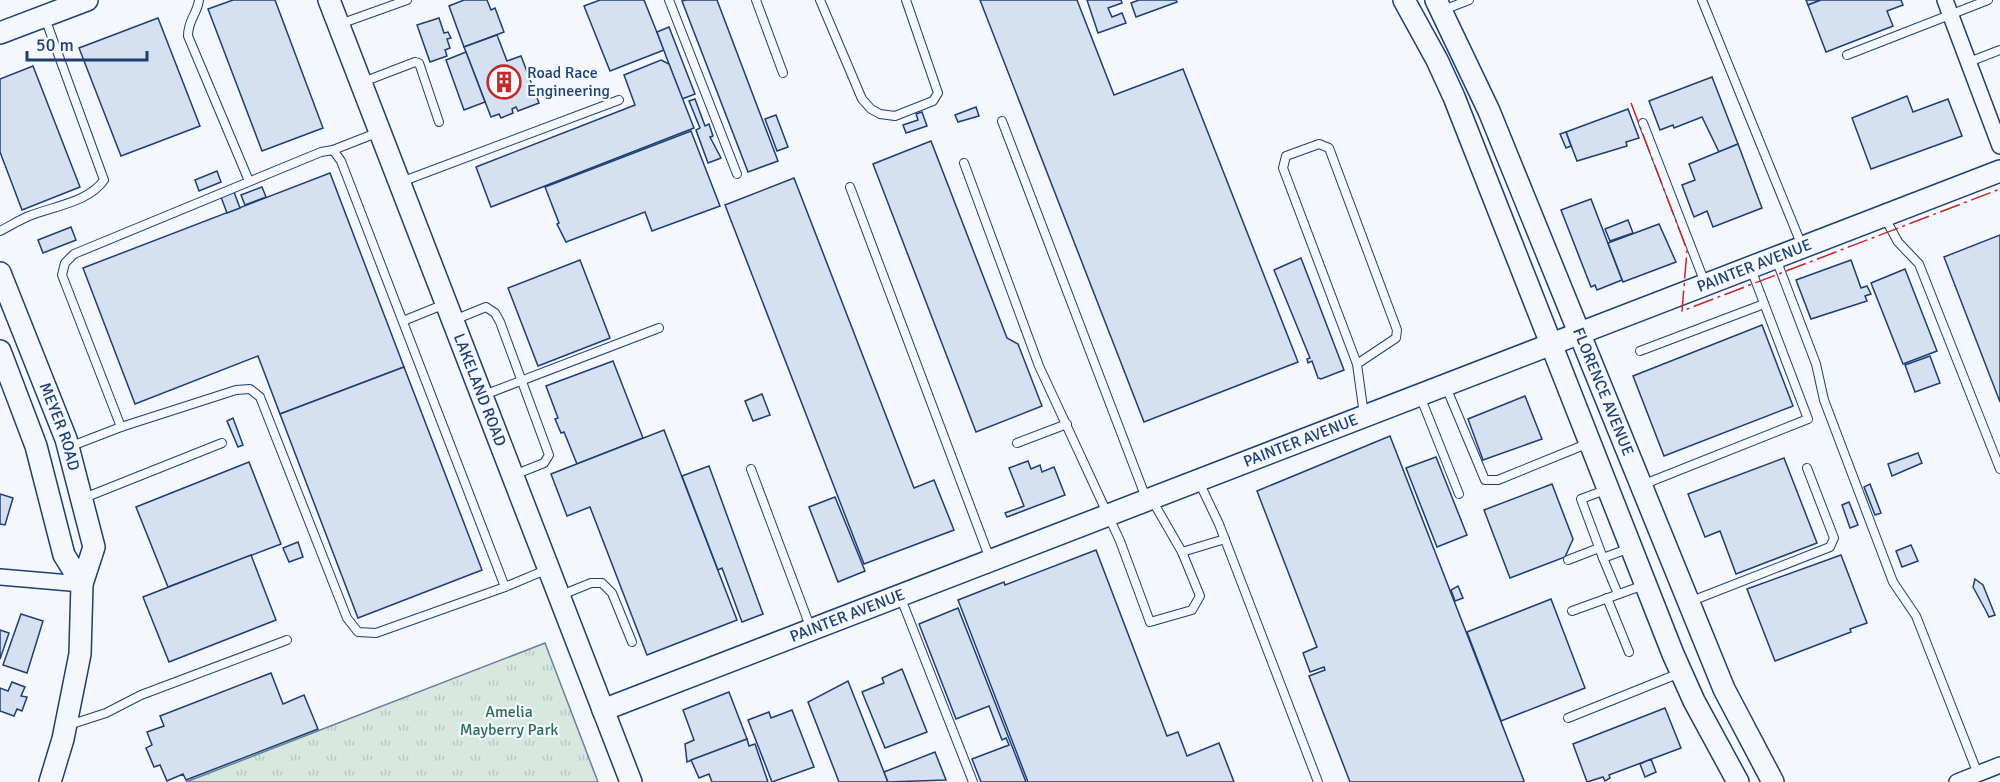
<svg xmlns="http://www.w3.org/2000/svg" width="2000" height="782" viewBox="0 0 2000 782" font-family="Signika,sans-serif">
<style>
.park{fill:url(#park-tufts);stroke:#687fa3;stroke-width:1.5}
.building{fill:#d5e0f0;stroke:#1d3f73;stroke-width:1.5}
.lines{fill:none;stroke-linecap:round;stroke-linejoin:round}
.lane-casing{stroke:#1d3f73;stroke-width:10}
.street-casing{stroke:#1d3f73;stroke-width:18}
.secondary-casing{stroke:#1d3f73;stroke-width:24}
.lane{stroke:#f4f7fb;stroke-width:8}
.street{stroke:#f4f7fb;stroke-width:15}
.secondary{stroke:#f4f7fb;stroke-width:21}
.power{stroke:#c62828;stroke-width:1.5;stroke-dasharray:21 4.5 3 4.5;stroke-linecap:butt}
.labels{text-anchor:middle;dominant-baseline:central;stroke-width:4.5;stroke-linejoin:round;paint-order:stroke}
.poi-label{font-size:16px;fill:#1d3f73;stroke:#f4f7fb;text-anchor:start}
.street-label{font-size:16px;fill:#1d3f73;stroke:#f4f7fb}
.park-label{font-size:16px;fill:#2c6c60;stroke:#f4f7fb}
</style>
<defs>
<pattern id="park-tufts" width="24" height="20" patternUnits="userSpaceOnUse" patternTransform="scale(1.5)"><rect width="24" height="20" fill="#d7e8df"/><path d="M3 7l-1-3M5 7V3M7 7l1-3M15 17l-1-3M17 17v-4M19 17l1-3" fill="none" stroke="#b8c8c3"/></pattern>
</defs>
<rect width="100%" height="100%" fill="#f4f7fb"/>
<!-- park -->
<path class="park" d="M545 643 598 782H186Z"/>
<!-- building -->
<g class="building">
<path d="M233 0H275L323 128 262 151 208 9Z"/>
<path d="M464 0H487L491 10 495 8 504 32 464 47 449 6Z"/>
<path d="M600 0H644L664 50 610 71 584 6Z"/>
<path d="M686 0H717L778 161 748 172 682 1Z"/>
<path d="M980 0H1077L1114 95 1183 69 1298 362 1144 422Z"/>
<path d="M1087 0H1121L1122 3 1108 8 1112 17 1122 13 1126 23 1098 33Z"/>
<path d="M1139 0H1176L1177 2 1136 17 1131 3Z"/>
<path d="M1806 0H1821L1808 5Z"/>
<path d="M1821 0H1901L1903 5 1887 11 1893 26 1826 52 1808 5Z"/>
<path d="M158 18 200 126 121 156 79 48Z"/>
<path d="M439 18 444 33 448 32 451 38 447 39 450 48 445 50 447 56 430 62 417 25Z"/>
<path d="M669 27 695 94 682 99 657 32Z"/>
<path d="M497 35 507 61 521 56 539 103 518 111 516 107 512 109 513 113 501 118 499 114 491 117 464 47Z"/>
<path d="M466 52 485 102 464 110 446 60Z"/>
<path d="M661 60 669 64 694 128 491 207 476 167 635 105 624 75Z"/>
<path d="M33 66 80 187 22 210 0 152V79Z"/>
<path d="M1712 77 1738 144 1719 152 1702 117 1674 128 1673 125 1660 130 1649 101Z"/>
<path d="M1907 96 1913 112 1948 99 1962 136 1871 169 1852 118Z"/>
<path d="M695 99 705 126 709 124 713 136 710 137 721 158 708 163 696 130 700 128 689 101Z"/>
<path d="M976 107 979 116 958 122 955 115Z"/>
<path d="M1628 109 1639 138 1626 142 1627 146 1577 161 1566 132Z"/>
<path d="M922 112 927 126 906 133 903 125 918 120 916 114Z"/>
<path d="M776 115 788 147 777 151 765 119Z"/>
<path d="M691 131 720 206 652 231 645 212 566 242 557 224 559 223 545 187Z"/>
<path d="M1566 132 1571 146 1566 148 1560 134Z"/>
<path d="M931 141 1007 338 1018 344 1042 406 976 432 873 164Z"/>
<path d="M1738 144 1762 208 1713 227 1707 211 1694 217 1682 185 1695 180 1689 164Z"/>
<path d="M217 171 221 182 199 191 195 180Z"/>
<path d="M330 173 404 367 280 414 258 356 135 404 83 268Z"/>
<path d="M794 178 914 488 934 480 954 530 864 564 725 205Z"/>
<path d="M262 187 266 197 245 205 241 195Z"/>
<path d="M234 192 240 208 227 213 221 197Z"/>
<path d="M1591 199 1622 280 1597 290 1595 285 1591 287 1561 210Z"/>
<path d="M1628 220 1633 233 1610 241 1605 229Z"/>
<path d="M1659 224 1676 262 1623 282 1608 243Z"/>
<path d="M71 227 76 240 43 253 38 240Z"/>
<path d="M2000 235V402L1944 257Z"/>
<path d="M1301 258 1344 370 1321 379 1318 378 1312 361 1308 363 1307 359 1310 358 1274 270Z"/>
<path d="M580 260 610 338 538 366 508 288Z"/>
<path d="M1851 260 1861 288 1867 286 1871 294 1865 296 1867 301 1811 319 1796 280Z"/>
<path d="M1905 269 1937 351 1903 364 1871 283Z"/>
<path d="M1762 325 1793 406 1664 456 1633 376Z"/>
<path d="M1930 356 1940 383 1915 392 1905 365Z"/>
<path d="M613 361 643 438 577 464 564 432 561 433 555 419 558 418 546 386Z"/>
<path d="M404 367 482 570 358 618 280 414Z"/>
<path d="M762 394 770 415 753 421 745 401Z"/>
<path d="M1525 396 1542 439 1483 460 1468 419Z"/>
<path d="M233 418 243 445 238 447 227 421Z"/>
<path d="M664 430 737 620 647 655 590 507 567 516 551 474Z"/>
<path d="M1390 436 1524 781 1522 782H1350L1309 676 1325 670 1324 667 1310 672 1303 653 1317 647 1257 491Z"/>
<path d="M1918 453 1922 463 1892 476 1888 464Z"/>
<path d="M1436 457 1467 535 1437 547 1406 468Z"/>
<path d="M1784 458 1817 543 1736 574 1720 531 1705 537 1688 494Z"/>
<path d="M1028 461 1031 469 1040 465 1042 472 1054 467 1065 495 1007 517 1005 513 1024 506 1009 468Z"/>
<path d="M249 462 281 544 168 587 136 507Z"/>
<path d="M709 466 763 614 742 622 722 568 718 570 682 476Z"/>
<path d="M1552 484 1573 539 1565 557 1510 578 1484 510Z"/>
<path d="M1870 484 1881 513 1875 515 1864 487Z"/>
<path d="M0 494 13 498 5 525 0 524Z"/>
<path d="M835 497 865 571 838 582 809 507Z"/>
<path d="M1849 502 1858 525 1850 528 1842 505Z"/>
<path d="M298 542 303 557 289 562 283 548Z"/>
<path d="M1911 545 1918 561 1902 567 1896 551Z"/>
<path d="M1096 550 1167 736 1178 732 1187 756 1219 743 1234 782H1028L958 600 1004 582 1005 585Z"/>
<path d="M251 555 276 620 169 662 143 597Z"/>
<path d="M1841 555 1867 623 1850 629 1851 632 1775 661 1747 589Z"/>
<path d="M1975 579 1983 585 1995 615 1989 617 1985 609 1973 587Z"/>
<path d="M1458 586 1463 598 1455 601 1451 590Z"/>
<path d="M1551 599 1585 688 1501 721 1467 632Z"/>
<path d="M958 608 1026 782H981L972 759 1009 745 1006 738 1002 740 989 706 956 719 919 624Z"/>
<path d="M21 614 43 621 27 673 3 665Z"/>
<path d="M0 630 9 633 0 659Z"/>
<path d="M902 669 927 732 885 748 862 692 884 683 882 678Z"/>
<path d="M271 673 283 704 304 695 318 729 186 780 183 774 167 781 160 765 154 767 146 748 152 745 147 732 164 726 160 716Z"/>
<path d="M848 681 884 772 888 782H839L808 702Z"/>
<path d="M12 682 25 687 21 696 27 697 22 711 17 709 14 716 0 711V688L8 691Z"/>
<path d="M729 692 747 739 687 762 685 744 694 740 683 710Z"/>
<path d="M1665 708 1681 748 1609 775 1610 778 1605 781 1603 777 1587 782 1573 744Z"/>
<path d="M792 710 814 767 772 782 748 720 769 712 771 718Z"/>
<path d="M747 739 749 746 755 744 768 782H712L709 774 699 778 691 760Z"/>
<path d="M935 752 946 780 888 782 884 772Z"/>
<path d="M1651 759 1656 772 1645 777 1640 764Z"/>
</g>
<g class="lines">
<!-- lane casing -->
<g class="lane-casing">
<g id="lane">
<path d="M199 0C197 15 188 19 188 36L249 181"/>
<path d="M669 0 737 174"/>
<path d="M756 0 783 73"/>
<path d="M820 0 862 99 871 109 880 114 895 116 933 101 938 93 906 0"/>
<path d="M1702 0 1802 246"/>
<path d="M1443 10 1469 0"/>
<path d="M340 24 407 0"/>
<path d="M1847 55 1988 0"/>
<path d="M1969 62 2000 50"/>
<path d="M363 82 415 62 419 63 439 122"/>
<path d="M1002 121 1146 498"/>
<path d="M1643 123 1705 283"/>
<path d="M333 150 341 161 505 587 376 633 358 632 347 618 260 397 250 389 236 390 121 427 62 275 65 263 74 254 321 152Z"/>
<path d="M333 150 379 132"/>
<path d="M964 163 1039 366 1120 541 1150 622 1192 610 1200 596 1182 552"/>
<path d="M401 182 619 100"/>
<path d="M850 187 990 559"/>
<path d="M1885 218 1898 242 1919 264 2000 469"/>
<path d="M0 231C10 226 19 220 29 216 54 206 89 202 104 180L45 18"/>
<path d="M1776 259 1816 364 1824 400 1893 582 1916 616 1978 774"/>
<path d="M454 320 486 307 495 313 500 322 549 455 544 463 514 475"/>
<path d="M403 321 445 304"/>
<path d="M1640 351 1764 304"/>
<path d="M1357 364 1396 338 1397 330 1329 148 1319 144 1286 156 1283 168 1357 364 1364 415"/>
<path d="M1446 387 1485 480H1498L1589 443"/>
<path d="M484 395 659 328"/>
<path d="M1420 396 1459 494"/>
<path d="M1017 443 1067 424"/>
<path d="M69 447 121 427"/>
<path d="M751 469 811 629"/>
<path d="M1199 482 1219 524 1318 782"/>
<path d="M1642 485 1808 419 1751 269"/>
<path d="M1608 489 1581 499 1603 558 1630 548"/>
<path d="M84 498 222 443"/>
<path d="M1152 500 1182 552 1225 539"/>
<path d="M1603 558 1618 594"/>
<path d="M1568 560 1599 548"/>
<path d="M505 587 548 569"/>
<path d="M559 596 591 583H602L612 593 632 642"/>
<path d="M900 596 973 782"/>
<path d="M1607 598 1629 652"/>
<path d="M1689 602 1830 547 1834 538 1807 468"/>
<path d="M1572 611 1644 585"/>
<path d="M1568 718 1680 673"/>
<path d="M69 725 106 713 141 695 287 640"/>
</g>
</g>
<!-- street casing -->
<g class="street-casing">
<g id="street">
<path d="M1945 0 2000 146"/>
<path d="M0 577 82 584"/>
<path d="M1957 782 2000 765"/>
</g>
</g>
<!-- secondary casing -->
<g class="secondary-casing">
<g id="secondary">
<path id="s1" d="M329 0 631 782"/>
<path d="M1404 0 1437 60 1454 97 1673 654 1694 701 1738 782"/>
<path id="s2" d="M1436 0 1489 111 1724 689 1773 782"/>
<path d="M0 33 87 0"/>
<path id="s3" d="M0 273 66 439 94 547 82 584 80 654 63 739 50 782"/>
<path d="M0 351 36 446 64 555 82 584"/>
<path id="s4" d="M603 710 2000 171"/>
</g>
</g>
<!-- lane -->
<use href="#lane" class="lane"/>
<!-- street -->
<use href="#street" class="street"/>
<!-- secondary -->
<use href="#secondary" class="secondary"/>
<!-- power -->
<path class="power" d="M1631 103 1687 250 1682 311 2000 189"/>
</g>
<!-- icons -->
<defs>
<g id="building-ring" transform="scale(1.725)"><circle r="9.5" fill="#f4f7fb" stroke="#c62828" stroke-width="1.5"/><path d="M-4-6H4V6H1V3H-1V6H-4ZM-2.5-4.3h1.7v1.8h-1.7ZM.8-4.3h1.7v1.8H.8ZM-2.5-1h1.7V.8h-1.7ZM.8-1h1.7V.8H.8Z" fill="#c62828"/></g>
</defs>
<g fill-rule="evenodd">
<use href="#building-ring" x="504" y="82"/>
</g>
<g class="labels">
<!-- poi labels -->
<g class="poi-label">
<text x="527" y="73">Road Race<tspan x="527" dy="18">Engineering</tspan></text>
</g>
<!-- street labels -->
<g class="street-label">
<text stroke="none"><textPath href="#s4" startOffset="1234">PAINTER AVENUE</textPath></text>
<text stroke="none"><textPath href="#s1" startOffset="418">LAKELAND ROAD</textPath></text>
<text stroke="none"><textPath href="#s2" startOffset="426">FLORENCE AVENUE</textPath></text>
<text stroke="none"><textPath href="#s3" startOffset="165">MEYER ROAD</textPath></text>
<text stroke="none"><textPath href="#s4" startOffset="748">PAINTER AVENUE</textPath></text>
<text stroke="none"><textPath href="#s4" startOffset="262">PAINTER AVENUE</textPath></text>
</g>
<!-- park labels -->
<g class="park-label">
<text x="509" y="712">Amelia<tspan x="509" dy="18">Mayberry Park</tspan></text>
</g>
</g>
<!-- scale -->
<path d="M27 51v9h120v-9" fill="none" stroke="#1d3f73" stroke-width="3"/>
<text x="36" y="51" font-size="18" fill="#1d3f73" stroke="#f4f7fb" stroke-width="4.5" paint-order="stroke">50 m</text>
</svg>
